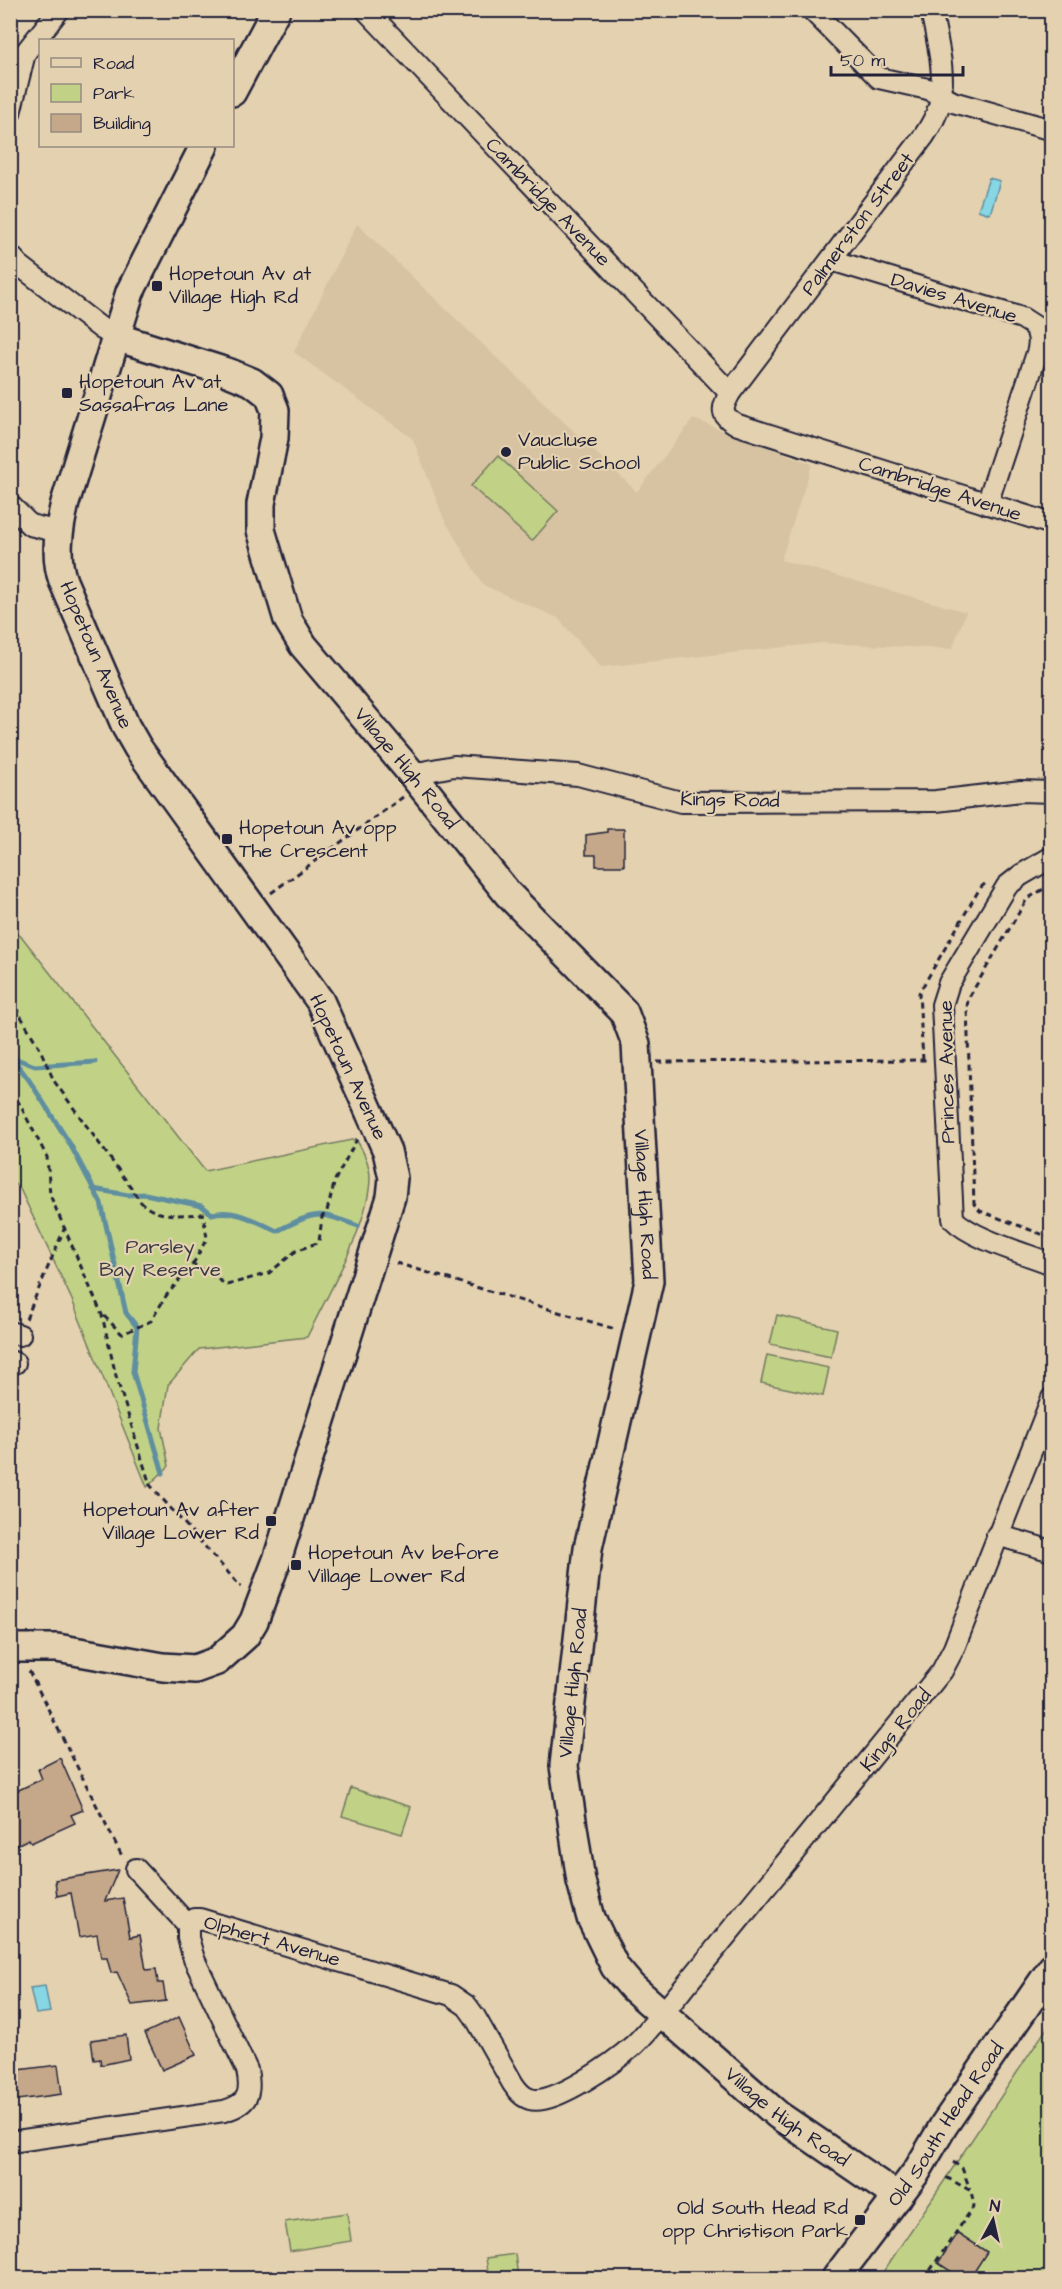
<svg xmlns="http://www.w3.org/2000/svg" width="1062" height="2289" viewBox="0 0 1062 2289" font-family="'Architects Daughter',sans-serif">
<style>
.built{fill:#d7c2a2}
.green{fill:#c1d286;stroke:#727a60;stroke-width:1.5}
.water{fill:#87d6e4;stroke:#5f8ea0;stroke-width:1.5}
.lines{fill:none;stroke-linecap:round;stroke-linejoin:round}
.stream{stroke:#5f8ea0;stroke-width:5}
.building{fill:#c5a889;stroke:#22223b;stroke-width:1.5}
.street-casing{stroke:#22223b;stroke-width:24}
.secondary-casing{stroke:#22223b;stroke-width:32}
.path{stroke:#22223b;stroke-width:3;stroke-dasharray:6 4.5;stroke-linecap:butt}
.street{stroke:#e4d1af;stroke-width:20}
.secondary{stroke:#e4d1af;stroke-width:27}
.poi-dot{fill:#22223b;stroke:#e4d1af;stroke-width:2}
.labels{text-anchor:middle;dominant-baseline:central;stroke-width:4.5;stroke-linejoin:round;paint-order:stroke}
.street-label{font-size:20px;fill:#22223b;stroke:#e4d1af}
.poi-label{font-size:20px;fill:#22223b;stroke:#e4d1af;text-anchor:start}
.park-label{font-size:20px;fill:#3a3c46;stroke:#e4d1af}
</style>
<rect width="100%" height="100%" fill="#e4d1af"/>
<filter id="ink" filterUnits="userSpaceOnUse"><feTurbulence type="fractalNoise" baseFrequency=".0167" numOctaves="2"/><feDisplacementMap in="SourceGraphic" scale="12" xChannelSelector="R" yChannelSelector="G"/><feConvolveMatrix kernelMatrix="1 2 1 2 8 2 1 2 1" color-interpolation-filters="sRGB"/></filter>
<g filter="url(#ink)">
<!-- built -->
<path class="built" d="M357 224 637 492 693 419 812 464 781 560 966 612 952 649 822 643 601 667 558 618 483 585 444 519 413 439 294 352Z"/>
<!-- green -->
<g class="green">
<path d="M498 456 558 511 532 541 471 486Z"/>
<path d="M11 930 22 937 205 1171 356 1139C363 1151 370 1164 370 1178 369 1226 328 1293 307 1337L199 1349 168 1385 161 1428 169 1466 147 1487 72 1300 20 1189 11 1181Z"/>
<path d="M777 1315 837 1329 831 1357 770 1344Z"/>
<path d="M767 1355 829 1368 823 1396 761 1383Z"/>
<path d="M351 1788 411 1807 402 1834 342 1816Z"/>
<path d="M1051 2022V2278H879Z"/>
<path d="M347 2213 351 2241 290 2251 285 2222Z"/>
<path d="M515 2254 518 2278H489L486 2258Z"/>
</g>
<!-- water -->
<g class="water">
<path d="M989 178 1000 181 990 214 978 210Z"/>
<path d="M45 1986 50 2012 36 2014 30 1988Z"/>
</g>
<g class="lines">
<!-- stream -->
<g class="stream">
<path d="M10 1055 29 1080 70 1144 101 1203 126 1313 137 1327 133 1372 163 1473"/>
<path d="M14 1058 35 1066 95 1062"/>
<path d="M93 1189 128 1195 145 1194 202 1206 212 1214C234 1208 258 1222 277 1231 317 1211 317 1211 358 1226"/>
</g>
</g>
<!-- building -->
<g class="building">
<path d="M607 829H624V866H596V855H586V835L607 832Z"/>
<path d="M60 1758 83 1810 71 1815 75 1823 31 1843 29 1839 10 1848V1794L42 1779 38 1769Z"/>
<path d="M118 1870 105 1901 123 1898 130 1937 140 1935 146 1970 156 1969 158 1983H163L166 2001 132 2005 117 1972 111 1973 107 1958H101L97 1934 79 1937 71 1893 57 1896 55 1880Z"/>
<path d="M179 2017 196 2055 162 2070 145 2033Z"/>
<path d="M126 2035 129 2059 101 2065 100 2059 94 2060 91 2040Z"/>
<path d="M58 2065 62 2094 10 2101V2071Z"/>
<path d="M958 2233 987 2252 970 2278H961L938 2263Z"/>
</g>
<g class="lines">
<!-- street casing -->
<g class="street-casing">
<g id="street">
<path d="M366 10 730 393"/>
<path d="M812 10 879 78 928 89 953 102 1052 130"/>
<path d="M931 10C937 41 947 75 939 106 936 117 930 127 924 136L730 393C721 410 720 415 738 425L1052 524"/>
<path d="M10 113 25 53 59 10"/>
<path d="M10 255 19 265 102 329 116 337"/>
<path d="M831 260 1022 318 1036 327 1039 340 1038 350 987 504"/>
<path d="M10 505 30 525 59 532"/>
<path d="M412 774 454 766 578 775 681 802 936 801 1021 791 1052 792"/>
<path d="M1052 857 1021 875 1007 886 949 983 942 1005 953 1219C972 1239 1024 1253 1052 1264"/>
<path d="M10 1332 20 1335"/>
<path d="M10 1361 15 1363"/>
<path d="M997 1535 1052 1551"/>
<path d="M136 1869 188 1925"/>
<path d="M10 2142 224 2111C248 2104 252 2094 247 2070L194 1959 188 1938V1925L194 1919H200L451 1995 467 2006 475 2017 513 2084C517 2090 522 2097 530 2099 553 2107 616 2061 634 2045 647 2033 656 2019 668 2007L942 1671 954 1648 1052 1398"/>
</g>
</g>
<!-- secondary casing -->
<g class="secondary-casing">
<g id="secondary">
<path d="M232 92 276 10"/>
<path id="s1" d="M116 337 230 373 252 382 269 395 275 410 274 438 261 504V530L288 620 303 645 412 774 508 894 624 1012 636 1044 649 1281 588 1548 564 1766 581 1881 591 1918 615 1967 632 1987 778 2115 898 2197"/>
<path d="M10 1648H57L163 1667 195 1669 217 1661 245 1636 254 1621 277 1560 391 1197 393 1178 387 1151 320 1001 138 748 126 727 63 581C54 556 59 528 65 503L130 292 204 146"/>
<path id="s2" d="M836 2278 917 2171 944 2125 1052 1968"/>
</g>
</g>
<!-- path -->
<g class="path">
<path d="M1052 884 1027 899 968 999 967 1008 974 1204 980 1211 1052 1238"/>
<path d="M271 893 403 797"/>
<path d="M10 998 40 1049 54 1081 133 1190C147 1220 175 1215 203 1214L207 1238 193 1264"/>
<path d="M923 1060 919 993 980 888 986 883"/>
<path d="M657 1062 926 1060"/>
<path d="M10 1091 19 1103 47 1157 50 1195 102 1315 116 1376 150 1485 241 1587"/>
<path d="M396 1263 615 1329"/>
<path d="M104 1316 122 1334 151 1321 166 1296 193 1264 227 1285 269 1273 296 1251 319 1242 322 1217 327 1211 335 1180 357 1139"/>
<path d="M26 1319 65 1227"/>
<path d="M29 1671 123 1858"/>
<path d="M953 2162 962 2168 970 2189"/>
<path d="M912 2278 927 2275 974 2206 971 2191 944 2176"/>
</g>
<!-- street -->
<use href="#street" class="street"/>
<!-- secondary -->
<use href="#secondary" class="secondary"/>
</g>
</g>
<!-- markers -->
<g class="poi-dot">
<rect x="151" y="280" width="12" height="12" rx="3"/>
<rect x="61" y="387" width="12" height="12" rx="3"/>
<circle cx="506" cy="452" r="6"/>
<rect x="221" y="833" width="12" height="12" rx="3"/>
<rect x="265" y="1515" width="12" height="12" rx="3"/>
<rect x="290" y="1559" width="12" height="12" rx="3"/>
<rect x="854" y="2214" width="12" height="12" rx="3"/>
</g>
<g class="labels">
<!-- street labels -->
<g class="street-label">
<text transform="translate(548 202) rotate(46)">Cambridge Avenue</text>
<text transform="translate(858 224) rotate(-53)">Palmerston Street</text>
<text transform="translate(954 298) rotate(17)">Davies Avenue</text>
<text transform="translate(940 489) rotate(18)">Cambridge Avenue</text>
<text transform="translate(96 655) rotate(67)">Hopetoun Avenue</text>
<text stroke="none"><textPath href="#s1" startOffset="586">Village High Road</textPath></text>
<text transform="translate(730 800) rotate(1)">Kings Road</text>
<text transform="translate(348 1067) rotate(65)">Hopetoun Avenue</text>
<text transform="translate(947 1072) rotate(-91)">Princes Avenue</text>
<text stroke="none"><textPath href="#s1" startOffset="1108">Village High Road</textPath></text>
<text transform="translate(573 1683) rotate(-84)">Village High Road</text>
<text transform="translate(896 1730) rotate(-51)">Kings Road</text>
<text transform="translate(272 1941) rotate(16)">Olphert Avenue</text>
<text stroke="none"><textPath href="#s1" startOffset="2116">Village High Road</textPath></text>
<text stroke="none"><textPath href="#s2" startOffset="189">Old South Head Road</textPath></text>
</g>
<!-- poi labels -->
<g class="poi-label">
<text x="169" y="274">Hopetoun Av at<tspan x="169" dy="23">Village High Rd</tspan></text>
<text x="79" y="382">Hopetoun Av at<tspan x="79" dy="23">Sassafras Lane</tspan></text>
<text x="518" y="440">Vaucluse<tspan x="518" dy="23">Public School</tspan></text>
<text x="239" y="828">Hopetoun Av opp<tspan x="239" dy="23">The Crescent</tspan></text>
<text x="259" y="1510" text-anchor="end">Hopetoun Av after<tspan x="259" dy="23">Village Lower Rd</tspan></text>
<text x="308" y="1553">Hopetoun Av before<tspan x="308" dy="23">Village Lower Rd</tspan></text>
<text x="848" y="2208" text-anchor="end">Old South Head Rd<tspan x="848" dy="23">opp Christison Park</tspan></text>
</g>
<!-- park labels -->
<g class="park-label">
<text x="160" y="1247">Parsley<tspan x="160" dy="23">Bay Reserve</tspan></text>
</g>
</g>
<!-- margin -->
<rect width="1062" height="2289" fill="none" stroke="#e4d1af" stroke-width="36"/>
<rect x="18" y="18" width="1026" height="2253" fill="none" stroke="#22223b" stroke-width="2" filter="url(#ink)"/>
<!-- legend -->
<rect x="39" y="39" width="195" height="108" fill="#e4d1af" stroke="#968b81" stroke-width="1.5"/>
<rect x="51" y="58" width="30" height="9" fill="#e4d1af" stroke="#968b81" stroke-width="1.5"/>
<text x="93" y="69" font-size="18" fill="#22223b">Road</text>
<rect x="51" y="84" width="30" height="18" fill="#c1d286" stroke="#968b81" stroke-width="1.5"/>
<text x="93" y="99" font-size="18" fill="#22223b">Park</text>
<rect x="51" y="114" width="30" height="18" fill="#c5a889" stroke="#968b81" stroke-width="1.5"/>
<text x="93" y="129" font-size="18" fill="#22223b">Building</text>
<!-- north arrow -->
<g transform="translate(993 2220) rotate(8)" stroke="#e4d1af" stroke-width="4.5" paint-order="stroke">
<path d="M0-4.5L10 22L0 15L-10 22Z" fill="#22223b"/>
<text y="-9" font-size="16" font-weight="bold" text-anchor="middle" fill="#22223b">N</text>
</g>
<!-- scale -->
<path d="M831 66v9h132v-9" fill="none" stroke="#22223b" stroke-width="3"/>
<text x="840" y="66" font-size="18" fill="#22223b" stroke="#e4d1af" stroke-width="4.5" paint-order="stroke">50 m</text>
</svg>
